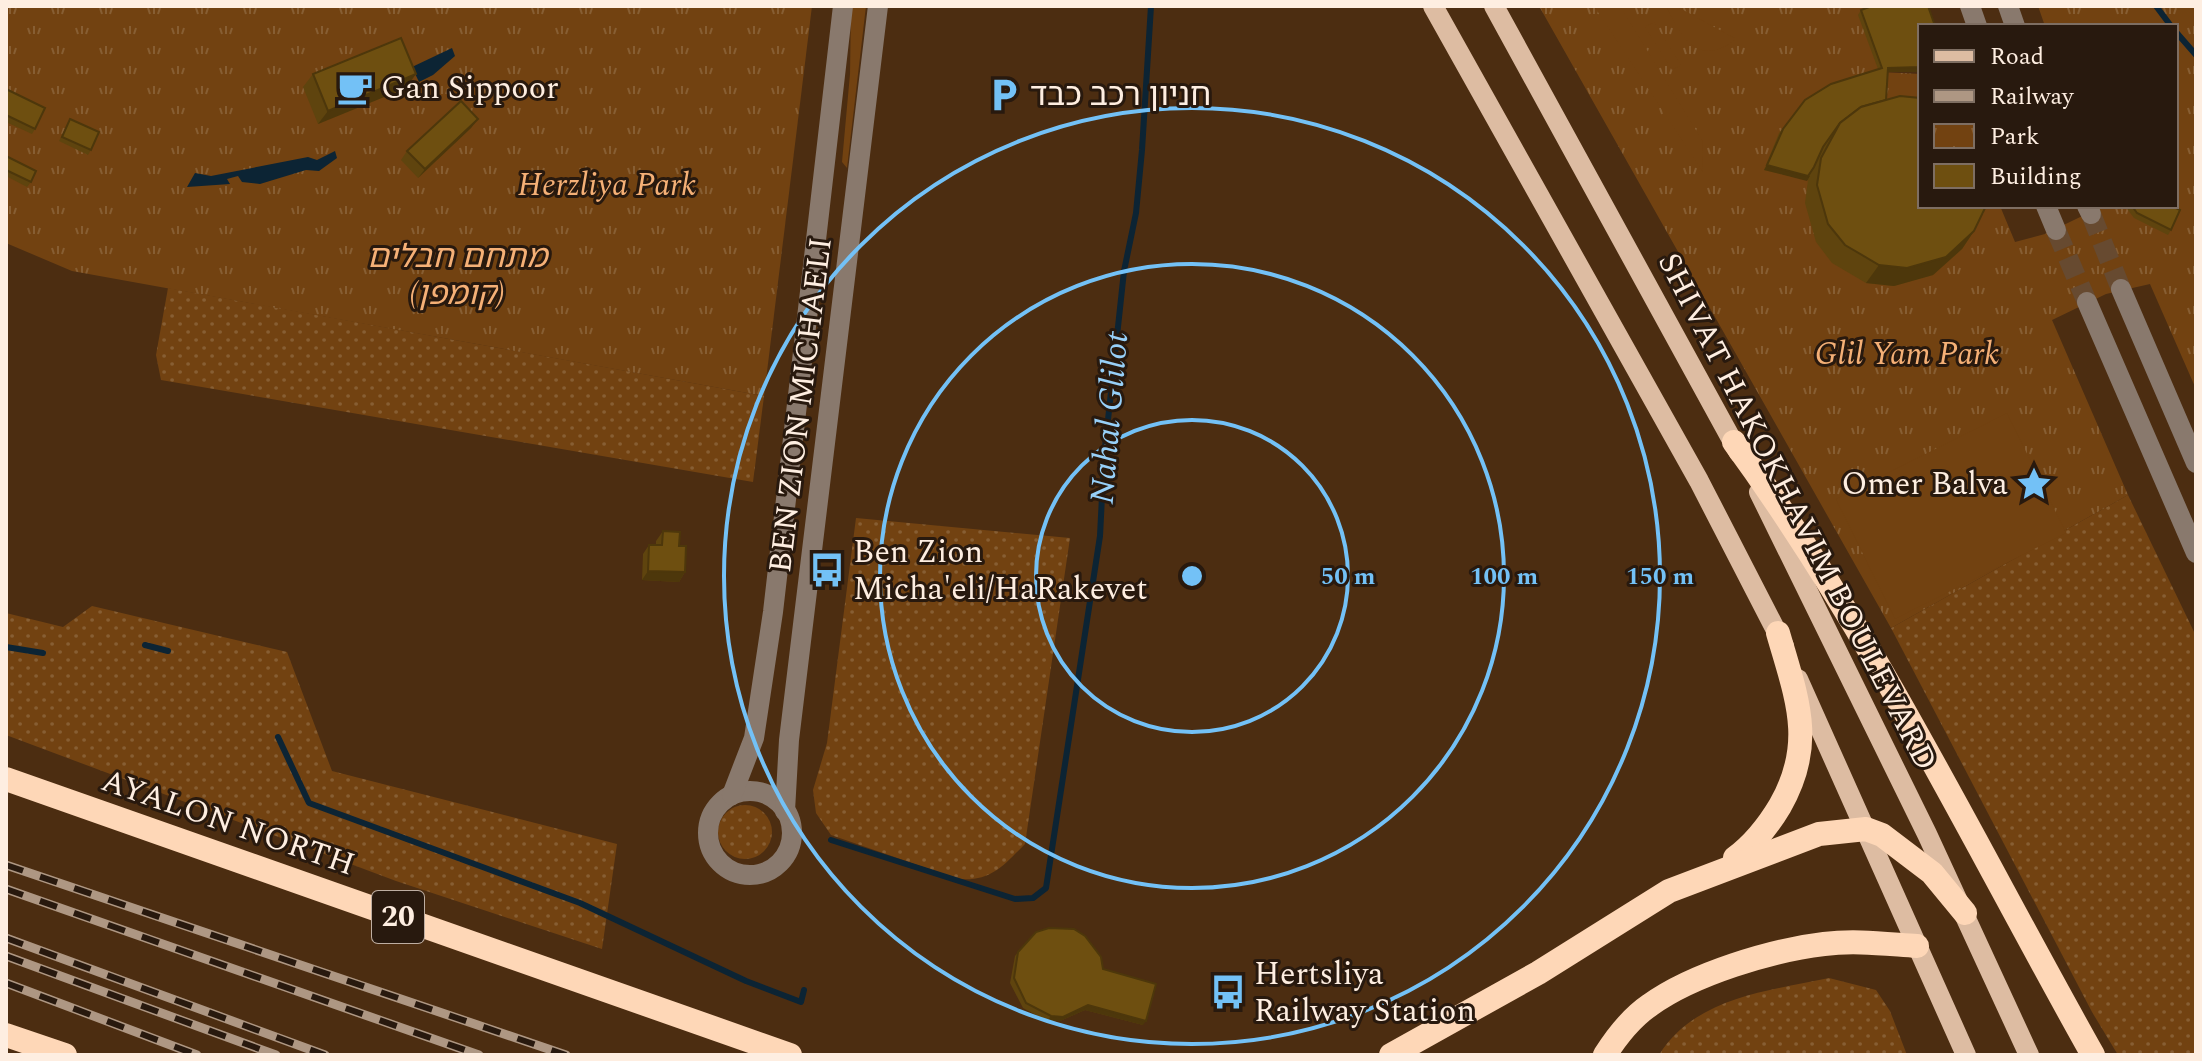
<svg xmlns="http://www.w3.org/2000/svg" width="2202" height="1061" viewBox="0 0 2202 1061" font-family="Spectral,'Noto Sans Hebrew',serif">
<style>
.grass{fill:url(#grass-dots)}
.park{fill:url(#park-tufts)}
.garden{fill:#724211}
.water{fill:#0c2434}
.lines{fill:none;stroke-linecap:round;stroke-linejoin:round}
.stream{stroke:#0c2434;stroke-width:6}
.minor-tunnel{stroke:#674a30;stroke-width:20;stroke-dasharray:20 10;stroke-linecap:butt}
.minor{stroke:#89796d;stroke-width:20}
.major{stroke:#ddbca2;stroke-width:20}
.highway{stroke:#fed7b7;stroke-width:24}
.rail-casing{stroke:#ae9783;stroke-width:9}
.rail{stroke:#28190e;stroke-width:6;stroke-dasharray:18;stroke-linecap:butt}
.wall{fill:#5f440e}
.shaded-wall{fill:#4d370b}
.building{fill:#6e4f10;stroke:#4d370b;stroke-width:2}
.ring{fill:none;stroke:#73c1f6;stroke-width:4}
.labels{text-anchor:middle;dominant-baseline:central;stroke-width:6;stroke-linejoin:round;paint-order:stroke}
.shield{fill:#28190e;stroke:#beaea2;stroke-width:2}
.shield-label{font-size:30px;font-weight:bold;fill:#feeee1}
.poi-label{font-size:32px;fill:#feeee1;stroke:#28190e;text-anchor:start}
.park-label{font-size:32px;font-style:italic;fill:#f5b076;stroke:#28190e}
.street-label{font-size:32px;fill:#feeee1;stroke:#28190e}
.water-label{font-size:34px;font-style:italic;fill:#97d0f9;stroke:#28190e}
.centre{fill:#73c1f6;stroke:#28190e;stroke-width:4}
.ring-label{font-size:24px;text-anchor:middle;font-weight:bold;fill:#73c1f6;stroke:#28190e;stroke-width:6;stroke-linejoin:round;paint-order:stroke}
</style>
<defs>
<pattern id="grass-dots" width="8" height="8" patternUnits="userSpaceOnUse" patternTransform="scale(2)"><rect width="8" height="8" fill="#724211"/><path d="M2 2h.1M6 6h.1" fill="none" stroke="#875e33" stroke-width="1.8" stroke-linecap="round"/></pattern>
<pattern id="park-tufts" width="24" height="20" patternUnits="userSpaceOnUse" patternTransform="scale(2)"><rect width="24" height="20" fill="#724211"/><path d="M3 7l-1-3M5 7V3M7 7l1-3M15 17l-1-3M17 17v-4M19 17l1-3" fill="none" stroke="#875e33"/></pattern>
</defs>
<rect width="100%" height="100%" fill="#4c2d11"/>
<!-- grass -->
<g class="grass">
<path d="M168 288 764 396 753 482 161 380 156 355Z"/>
<path d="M2128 495 2196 636V1055H2118L2092 1012 1891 628Z"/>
<path d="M856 518 1070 538 1025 844C1003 866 991 882 958 879L831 835 816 813 813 790 827 743Z"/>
<path d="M92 606 287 652 332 771 617 844 602 949 396 881 6 735V613L63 627Z"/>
<circle cx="745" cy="832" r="27"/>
<path d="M1829 978 1876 990 1890 1011 1907 1055H1659C1695 997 1768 991 1829 978Z"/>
</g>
<!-- park -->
<g class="park">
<path d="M6 6H812L764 396 72 271 6 243Z"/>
<path d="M1539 6H1882L1879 72 1920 74V206H2000L2015 242 2045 234 2103 206H2176V26H2045L2038 6H2196V389L2150 284 2106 294 2052 320 2128 495 1891 628Z"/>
</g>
<!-- garden -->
<g class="garden">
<path d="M851 6H866L847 168 842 162 850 74Z"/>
<path d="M1594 6H1620L1702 140 1703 172Z"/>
<path d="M1666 6H1676L1736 39C1699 68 1682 39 1666 6Z"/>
<path d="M1654 22 1681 65 1672 70 1645 27Z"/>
<path d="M2007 413 2066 533 1895 619 1836 499Z"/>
</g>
<!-- water -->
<g class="water">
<path d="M452 48 455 56 433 75 419 82 412 67Z"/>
<path d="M335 151 337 158 319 171 306 170 260 184 242 182 238 176 227 179 230 184 187 187 195 173 211 176 308 157 317 160Z"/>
</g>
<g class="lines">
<!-- stream -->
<g class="stream">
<path d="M2156 6 2171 26"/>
<path d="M2176 32 2196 55"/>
<path d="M145 645 168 651"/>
<path d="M6 647 43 653"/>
<path d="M278 737 309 803 580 903 746 981 801 1002 804 990"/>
<path d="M831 840 1015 899 1033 898 1046 888 1100 536 1104 457 1124 271 1136 213 1142 150 1151 6"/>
</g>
<!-- minor-tunnel -->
<g class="minor-tunnel">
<path d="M2091 214 2121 289"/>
<path d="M2056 230 2087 302"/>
</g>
<!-- minor -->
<g class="minor">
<path d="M1970 6 1977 26"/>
<path d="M2008 6 2015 26"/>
<path d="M2046 206 2056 230"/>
<path d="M2087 206 2091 214"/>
<path d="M2121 289 2196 463"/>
<path d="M2087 302 2196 553"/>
<circle cx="750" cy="833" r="42"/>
<path d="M732 795 754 738 773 612 843 6"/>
<path d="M785 811 789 740 878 6"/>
</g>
<!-- major -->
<g class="major">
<path d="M1433 6 1699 481 1784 646"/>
<path d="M1494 6 1739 453"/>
<path d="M1759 492 1927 834 2029 1055"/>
<path d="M1798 679 1966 1055"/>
</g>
<!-- highway -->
<g class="highway">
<path d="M1734 442C1874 634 1977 849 2093 1055"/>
<path d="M6 779 790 1055"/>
<path d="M1735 858C1754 844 1768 826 1780 806 1816 743 1797 699 1778 633"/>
<path d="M6 1035 65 1055"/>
<path d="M1391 1055 1538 973 1669 891 1819 834 1866 829 1882 835 1932 873 1965 913"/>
<path d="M1605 1055C1617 1036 1631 1018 1650 1005 1693 974 1772 950 1824 944 1855 940 1886 944 1917 946"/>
</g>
<!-- rail casing -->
<g class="rail-casing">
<g id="rail">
<path d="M6 865 566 1055"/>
<path d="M6 889 479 1055"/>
<path d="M6 938 325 1055"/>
<path d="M6 956 276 1055"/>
<path d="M6 983 197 1055"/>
</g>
</g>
<!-- rail -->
<use href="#rail" class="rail"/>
</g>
<!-- wall -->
<g class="wall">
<path d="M1861 10 1920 26V72H1887L1886 100 1974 231 1962 249 1933 275 1894 286 1866 283 1832 263 1816 242 1805 203 1808 180 1764 170 1779 133 1805 100 1878 69 1858 15Z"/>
<path d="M313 74 406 88 318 124 303 87Z"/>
<path d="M6 89 35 129 32 134 6 122Z"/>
<path d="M70 119 91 150 88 155 59 141Z"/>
<path d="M478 119 471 128 418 178 401 160 407 151Z"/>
<path d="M6 156 31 182 27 187 6 176Z"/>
<path d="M2125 206H2172L2171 230 2168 235 2134 218Z"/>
<path d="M663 531 679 546 685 572 679 582 642 580 643 554 649 545H656V541Z"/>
<path d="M1018 952 1103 969 1143 1025 1085 1010 1060 1021H1047L1023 1008 1010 983 1015 956Z"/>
</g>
<!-- shaded-wall -->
<g class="shaded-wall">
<path d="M1920 67V72H1884L1888 68Z"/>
<path d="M416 74 406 88 318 124 328 111Z"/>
<path d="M478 119 471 128 418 178 425 169Z"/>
<path d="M1767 165 1810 176 1807 181 1764 170Z"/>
<path d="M1974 231 1962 249 1933 275 1894 286 1866 283 1879 265Z"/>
<path d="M648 571 685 572 679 582 642 580Z"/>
<path d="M1088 1005 1146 1021 1143 1025 1085 1010 1060 1021H1047L1051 1016Z"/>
</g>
<!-- building -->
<g class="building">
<path d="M1872 6H1928L1935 26H1920V67L1888 68 1886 100 1861 107 1840 123 1823 147 1814 167 1808 176 1767 165 1783 129 1805 100 1831 84 1882 68 1861 10Z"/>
<path d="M401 38 416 74 328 111 313 74Z"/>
<path d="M6 89 45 108 35 129 6 115Z"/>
<path d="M1900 96 1920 98V206H1986L1974 231 1946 257 1907 268 1879 265 1845 245 1828 224 1817 185 1821 158 1840 123 1861 107Z"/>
<path d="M461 101 478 119 425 169 407 151Z"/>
<path d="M70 119 99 132 91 150 62 137Z"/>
<path d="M6 156 36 171 31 182 6 170Z"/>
<path d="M2132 206H2172L2180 210 2171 230 2137 213Z"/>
<path d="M663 531 680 532 679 546H686L685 572 648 571 649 545H662Z"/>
<path d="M1049 928 1074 929 1085 936 1101 957 1103 969 1156 984 1146 1021 1088 1005 1063 1017 1051 1016 1026 1003 1014 978 1018 952 1036 932Z"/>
</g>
<!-- distance rings -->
<g class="ring">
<circle cx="1192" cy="576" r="156"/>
<circle cx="1192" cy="576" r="312"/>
<circle cx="1192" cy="576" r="468"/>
</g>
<!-- icons -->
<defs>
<g id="cafe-bare" transform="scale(2.76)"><path d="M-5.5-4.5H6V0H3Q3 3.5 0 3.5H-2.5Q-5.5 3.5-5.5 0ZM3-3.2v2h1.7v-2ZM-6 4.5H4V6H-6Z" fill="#73c1f6" stroke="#28190e" stroke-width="2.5" paint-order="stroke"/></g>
<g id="parking-bare" transform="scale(2.76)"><path d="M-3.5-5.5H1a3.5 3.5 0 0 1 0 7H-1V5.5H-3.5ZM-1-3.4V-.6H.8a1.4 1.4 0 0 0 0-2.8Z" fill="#73c1f6" stroke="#28190e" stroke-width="2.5" paint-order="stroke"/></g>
<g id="sight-bare" transform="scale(2.76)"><path d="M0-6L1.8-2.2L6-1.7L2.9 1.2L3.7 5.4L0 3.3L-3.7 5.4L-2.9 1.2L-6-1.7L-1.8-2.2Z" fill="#73c1f6" stroke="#28190e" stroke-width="2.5" paint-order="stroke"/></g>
<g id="bus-bare" transform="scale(2.76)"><path d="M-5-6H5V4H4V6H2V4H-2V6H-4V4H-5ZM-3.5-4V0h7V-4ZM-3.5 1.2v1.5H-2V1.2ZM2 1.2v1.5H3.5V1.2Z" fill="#73c1f6" stroke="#28190e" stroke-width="2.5" paint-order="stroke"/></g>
</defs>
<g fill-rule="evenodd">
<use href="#cafe-bare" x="355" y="88"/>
<use href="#parking-bare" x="1004" y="95"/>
<use href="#sight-bare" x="2034" y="484"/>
<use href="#bus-bare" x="827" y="570"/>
<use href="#bus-bare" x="1228" y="992"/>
</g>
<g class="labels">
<!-- shield labels -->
<rect class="shield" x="372" y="891" width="52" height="52" rx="6"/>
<g class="shield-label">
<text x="398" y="917">20</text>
</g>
<!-- poi labels -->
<g class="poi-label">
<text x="381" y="88">Gan Sippoor</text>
<text x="1030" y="95">חניון רכב כבד</text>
<text x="2008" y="484" text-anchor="end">Omer Balva</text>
<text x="853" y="552">Ben Zion<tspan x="853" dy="37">Micha'eli/HaRakevet</tspan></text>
<text x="1254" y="974">Hertsliya<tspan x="1254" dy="37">Railway Station</tspan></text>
</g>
<!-- park labels -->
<g class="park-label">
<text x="607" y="185">Herzliya Park</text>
<text x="457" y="257">מתחם חבלים<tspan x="457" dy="37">(קומפן)</tspan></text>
<text x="1907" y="354">Glil Yam Park</text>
</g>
<!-- street labels -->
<g class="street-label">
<text transform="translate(801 405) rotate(-83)">BEN ZION MICHAELI</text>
<text transform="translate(1797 512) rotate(63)">SHIVAT HAKOKHAVIM BOULEVARD</text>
<text transform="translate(228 823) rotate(19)">AYALON NORTH</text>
</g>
<!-- water labels -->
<g class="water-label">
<text transform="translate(1110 418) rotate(-85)">Nahal Glilot</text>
</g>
</g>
<circle cx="1192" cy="576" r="12" class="centre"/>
<g class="ring-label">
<text x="1348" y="584">50 m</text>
<text x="1504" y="584">100 m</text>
<text x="1660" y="584">150 m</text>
</g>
<!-- border -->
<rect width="2202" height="1061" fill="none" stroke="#feeee1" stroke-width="16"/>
<!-- legend -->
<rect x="1918" y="24" width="260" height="184" fill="#28190e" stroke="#7e6e62" stroke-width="2"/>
<rect x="1934" y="50" width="40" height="12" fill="#ddbca2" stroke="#7e6e62" stroke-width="2"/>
<text x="1990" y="64" font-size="24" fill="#feeee1">Road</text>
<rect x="1934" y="90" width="40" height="12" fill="#ae9783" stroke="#7e6e62" stroke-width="2"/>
<text x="1990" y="104" font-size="24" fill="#feeee1">Railway</text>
<rect x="1934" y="124" width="40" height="24" fill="url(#park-tufts)" stroke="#7e6e62" stroke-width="2"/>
<text x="1990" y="144" font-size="24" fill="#feeee1">Park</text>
<rect x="1934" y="164" width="40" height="24" fill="#6e4f10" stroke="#7e6e62" stroke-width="2"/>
<text x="1990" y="184" font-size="24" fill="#feeee1">Building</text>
</svg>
